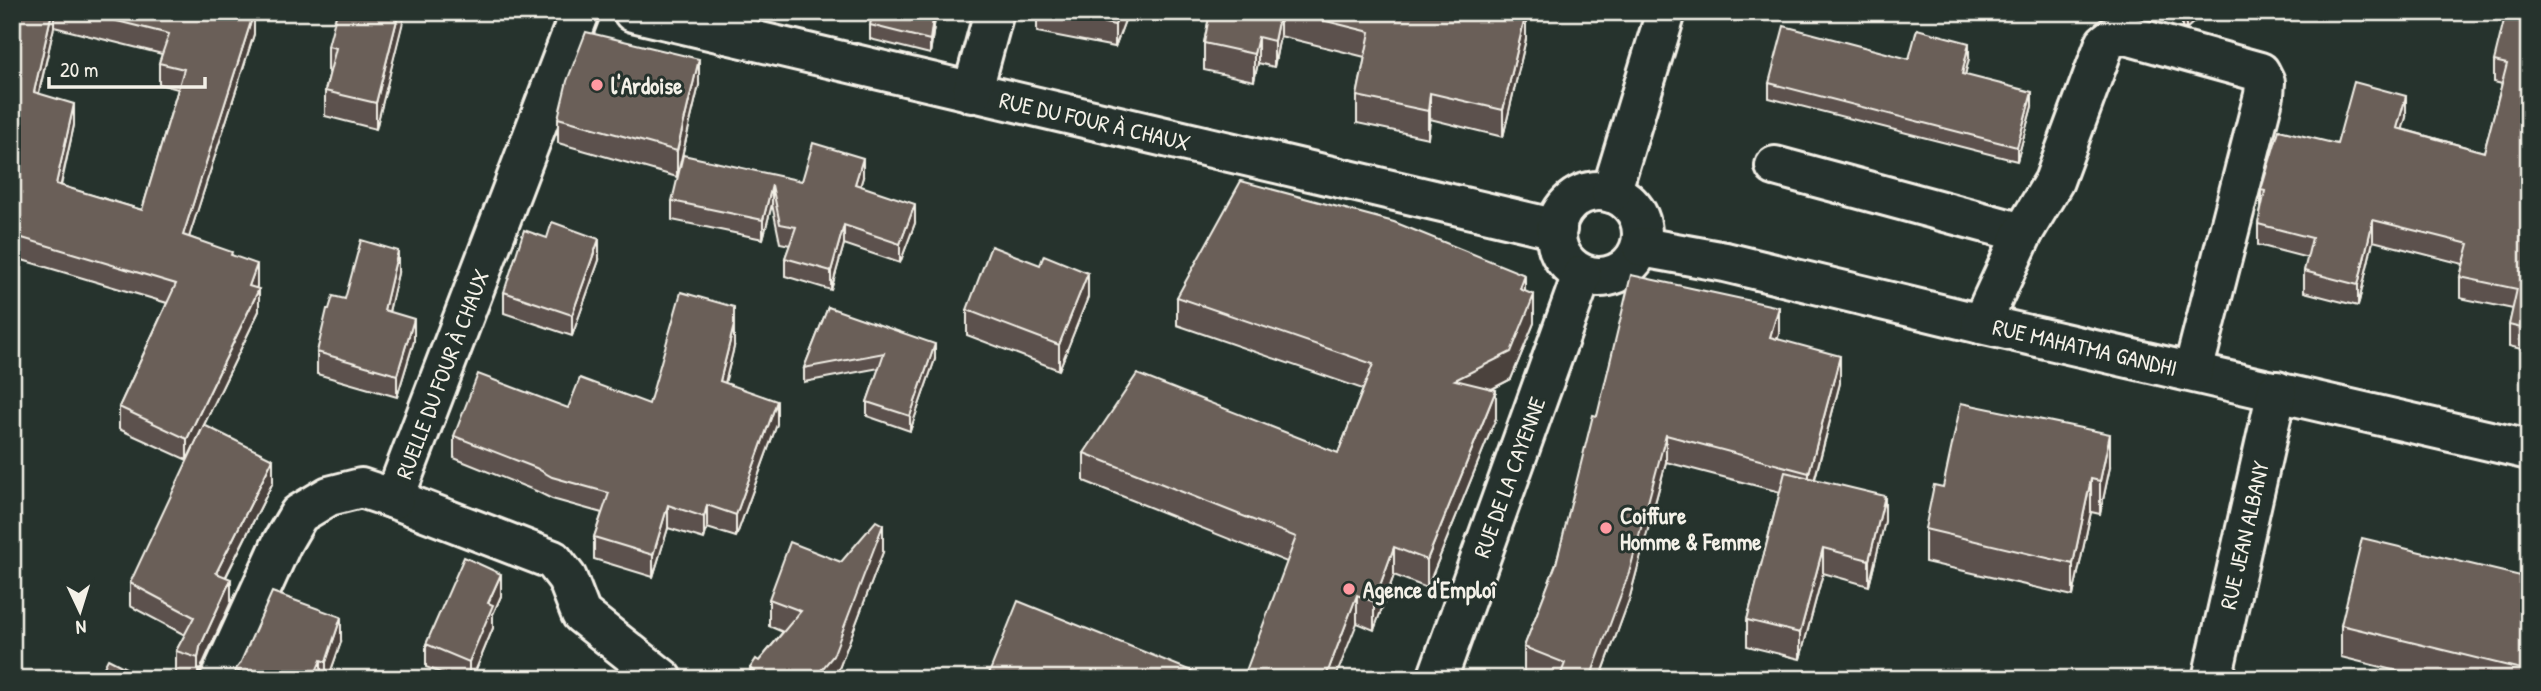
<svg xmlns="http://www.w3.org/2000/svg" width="2541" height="691" viewBox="0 0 2541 691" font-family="'Patrick Hand',sans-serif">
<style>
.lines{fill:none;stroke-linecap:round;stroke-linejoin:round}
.minor-casing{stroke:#f4f1e8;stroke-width:44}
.minor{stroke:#26332d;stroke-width:38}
.wall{fill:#5c514d;stroke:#f4f1e8;stroke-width:2;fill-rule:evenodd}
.shaded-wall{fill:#4b423e;stroke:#f4f1e8;stroke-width:2}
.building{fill:#6b5e59;stroke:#f4f1e8;stroke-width:2}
.poi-dot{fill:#ff9aa2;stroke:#26332d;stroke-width:2.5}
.labels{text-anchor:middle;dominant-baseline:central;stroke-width:6;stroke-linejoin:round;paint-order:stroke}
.poi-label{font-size:23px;font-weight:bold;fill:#f4f1e8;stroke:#26332d;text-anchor:start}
.street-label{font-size:23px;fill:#f4f1e8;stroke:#26332d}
</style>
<rect width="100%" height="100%" fill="#26332d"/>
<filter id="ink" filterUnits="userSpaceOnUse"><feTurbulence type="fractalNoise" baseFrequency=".0143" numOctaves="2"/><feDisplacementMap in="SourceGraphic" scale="14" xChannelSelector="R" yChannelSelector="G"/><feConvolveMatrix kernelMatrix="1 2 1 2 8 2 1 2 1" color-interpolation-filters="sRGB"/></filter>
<g filter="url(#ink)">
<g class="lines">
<!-- minor casing -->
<g class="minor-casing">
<g id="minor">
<path d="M580 12 394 499 553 560 567 578 581 614 663 679"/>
<path d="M633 12 1557 229"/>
<path d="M972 93 994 12"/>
<path d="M1775 166 2023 233"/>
<circle cx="1599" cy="234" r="43"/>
<path d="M1611 193 1666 12"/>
<path d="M1642 247 1725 262 1981 324 2529 450"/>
<path d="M1981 324 2023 233 2054 181 2105 43 2114 36 2126 35 2260 72 2265 82 2264 95 2193 371"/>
<path d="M220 679 282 543 299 514 329 496 361 488 394 499"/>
<path d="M1437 679 1582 275"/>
<path d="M2212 679 2277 391"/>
</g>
</g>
<!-- minor -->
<use href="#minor" class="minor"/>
</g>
<!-- wall -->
<g class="wall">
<path d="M12 12H254V34L189 237 232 255 257 286 256 288 259 311 187 460 119 429V407L167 303 12 257ZM54 27 162 54 159 63V84L178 89 142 210 61 186 74 125 39 93Z"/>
<path d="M405 12 376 129 325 116V91L330 72H328V46Z"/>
<path d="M873 12H936L930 54 870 39V25Z"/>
<path d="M1037 12H1128L1115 47 1037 32Z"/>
<path d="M1210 12H1525L1526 39 1503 137 1430 119 1428 138 1357 123V96L1365 57 1280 36 1274 67 1258 63 1254 81 1204 70V43Z"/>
<path d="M2182 12H2205L2186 29 2182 28Z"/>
<path d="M2529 12V351L2509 346V325L2513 309 2460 298V277L2463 264 2373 241 2358 306 2304 292V271L2308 258 2258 245V224L2261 209V190L2337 144 2406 117 2402 129 2484 152 2502 84 2494 82V61Z"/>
<path d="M1969 58 1965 75 2032 106 2017 161 1769 98V83L1909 59Z"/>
<path d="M699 85 677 177 558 143V118Z"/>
<path d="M863 177 860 186 915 223 900 263 844 244 831 290 785 276V258L790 245 780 243 772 204 763 239 672 220V201L802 181Z"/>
<path d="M599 260 572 336 504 313V292Z"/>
<path d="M1040 265 1088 297 1059 370 967 335V310Z"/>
<path d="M398 273 389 312 414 341 397 397 317 374V352L329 309 345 299Z"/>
<path d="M1525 291 1534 323 1511 379 1492 389 1496 418 1427 588 1394 575 1374 630 1357 623 1287 562 1084 481V453H1338L1363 389 1177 325V297Z"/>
<path d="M828 307 935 359 910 431 867 416V402L879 368 804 382V368Z"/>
<path d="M1779 334 1777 339 1840 383 1815 479 1885 521 1869 586 1823 573 1800 659 1747 646V620L1780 492 1666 462 1629 600 1601 677 1606 679H1536L1524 674V647L1556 564 1597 416Z"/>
<path d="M734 347 725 383 777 424 736 537 707 528 704 539 668 528 653 577 594 559V537L602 513 552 499 536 491 454 458V436L568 408 649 404Z"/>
<path d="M2110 467 2100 514 2091 512 2073 596 1925 562V529L1943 487Z"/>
<path d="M273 482 226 577 231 602 200 670 199 679H190L176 674V651L185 635 130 606V583Z"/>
<path d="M883 552 835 679H750V668L759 661 783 632 769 626V599L841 562Z"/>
<path d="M2529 578V679H2428L2341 657V625Z"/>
<path d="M501 596 493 614V628L472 679H456L426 667V644Z"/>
<path d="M341 642 328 679H235V670Z"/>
</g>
<!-- shaded-wall -->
<g class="shaded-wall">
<path d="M52 12H54V27L34 113V92Z"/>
<path d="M254 12V34L183 256V235Z"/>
<path d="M399 12H405V14L376 129V103Z"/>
<path d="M934 12H936L930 54V40Z"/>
<path d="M1120 12H1128L1115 47V25Z"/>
<path d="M1280 12V36L1274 67V41Z"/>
<path d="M2186 12H2205L2186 29Z"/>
<path d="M1526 13V39L1503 137V110Z"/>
<path d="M1258 37V63L1254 81V54Z"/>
<path d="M1969 43V58L1962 88V74Z"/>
<path d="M699 59V85L677 177V151Z"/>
<path d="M2032 92V106L2017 161V147Z"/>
<path d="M1430 93V119L1428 138V111Z"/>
<path d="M2406 96V117L2397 149V128Z"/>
<path d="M74 104V125L56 206V184Z"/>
<path d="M863 158V177L855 203V184Z"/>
<path d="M772 185V204L763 239V220Z"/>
<path d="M915 204V223L900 263V244Z"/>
<path d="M2373 220V241L2358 306V285Z"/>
<path d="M844 225V244L831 290V271Z"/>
<path d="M599 239V260L572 336V315Z"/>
<path d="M398 251V273L384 333V310Z"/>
<path d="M257 264V286L249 308V286Z"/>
<path d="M1088 273V297L1059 370V345Z"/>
<path d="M1525 275V303L1520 289Z"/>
<path d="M259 289V311L187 460V439Z"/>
<path d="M1534 295V323L1511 379 1455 408V380Z"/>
<path d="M1779 307V334L1770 364V337Z"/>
<path d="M414 319V341L397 397V375Z"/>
<path d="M734 325V347L720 403V381Z"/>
<path d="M935 344V359L910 431V416Z"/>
<path d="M1840 356V383L1809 500V473Z"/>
<path d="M1496 390V418L1427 588V560Z"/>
<path d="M777 401V424L736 537V515Z"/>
<path d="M2110 434V467L2100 514V481Z"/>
<path d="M1666 435V462L1629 600 1600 679 1592 673Z"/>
<path d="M273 459V482L216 596V573Z"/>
<path d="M2091 479V512L2073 596V564Z"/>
<path d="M1885 496V521L1869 586V560Z"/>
<path d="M668 505V528L653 577V555Z"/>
<path d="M707 505V528L704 539V517Z"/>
<path d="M883 525V552L835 679H814Z"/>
<path d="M1394 547V575L1374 630V602Z"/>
<path d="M1823 548V573L1800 659V633Z"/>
<path d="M501 574V596L493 614V628L472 679H469V662L488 603Z"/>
<path d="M231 579V602L200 670 198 679V658L200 647Z"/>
<path d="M1357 595V623L1335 679H1325Z"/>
<path d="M341 617V642L328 679H326V662Z"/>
<path d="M321 660V679H313Z"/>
</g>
<!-- building -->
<g class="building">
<path d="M12 12H52L34 92 74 104 56 184 142 210 184 69 159 63 169 34 81 12H254L183 235 232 252 231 255 257 264 249 286 259 289 187 439 119 407 176 284 12 235Z"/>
<path d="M337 12H399L376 103 325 91 336 48 328 46Z"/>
<path d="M873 12H934L930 40 870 25Z"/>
<path d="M1050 12H1120L1115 25Z"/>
<path d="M1210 12H1280L1274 41 1258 37 1254 54 1204 43Z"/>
<path d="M1290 12H1525L1526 13 1503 110 1430 93 1428 111 1357 96 1370 32Z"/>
<path d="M2506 12H2529V330L2509 325 2517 289 2460 277 2469 244 2373 220 2358 285 2304 271 2312 238 2258 224 2265 191 2261 190 2279 130 2337 144 2354 82 2406 96 2397 128 2484 152 2507 64 2494 61Z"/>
<path d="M1784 26 1909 59 1917 29 1969 43 1962 74 2032 92 2017 147 1769 83Z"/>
<path d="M586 32 699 59 677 151 558 118 567 81Z"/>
<path d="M813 143 863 158 855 184 915 204 900 244 844 225 831 271 785 258 796 227 780 224 772 185 763 220 672 201 683 155 802 181Z"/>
<path d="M1241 181 1394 222 1525 275 1520 289 1534 295 1511 352 1455 380 1496 390 1427 560 1394 547 1374 602 1357 595 1325 679H1243L1296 537 1084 453 1137 374 1338 453 1373 364 1177 297Z"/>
<path d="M552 222 599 239 572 315 504 292 524 230 547 238Z"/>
<path d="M361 240 398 251 384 310 414 319 397 375 317 352 327 309H329L333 296 345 299Z"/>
<path d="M991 246 1040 265 1044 255 1088 273 1059 345 967 310Z"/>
<path d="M1631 275 1779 307 1770 337 1840 356 1809 473 1666 435 1629 573 1592 673 1606 679H1559L1565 663 1524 647 1556 564 1593 415 1597 416Z"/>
<path d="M681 292 734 307V325L720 381 777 401 736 515 707 505 704 517 668 505 653 555 594 537 609 493 552 477 536 468 454 436 478 374 568 408 580 378 649 404Z"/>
<path d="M828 307 935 344 910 416 867 402 884 353 804 368Z"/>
<path d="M1961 403 2110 434 2100 481 2091 479 2073 564 1925 529 1934 485 1943 487Z"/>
<path d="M204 425 273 459 216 573 231 579 200 647 198 658 176 651 194 617 130 583Z"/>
<path d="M1785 472 1885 496 1869 560 1823 548 1800 633 1747 620Z"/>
<path d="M876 521 883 525 833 656 814 679H763L750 668 756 659 759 661 801 611 769 599 790 542 841 562Z"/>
<path d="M2362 538 2529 578V671L2341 625Z"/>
<path d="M464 557 501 574 488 603 493 605 469 662 426 644Z"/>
<path d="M272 592 341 617 326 662 321 660 313 679H260L235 670 240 664Z"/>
<path d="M1018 601 1204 676 1203 679H994L988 676Z"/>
<path d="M108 659 147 679H98Z"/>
</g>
</g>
<!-- markers -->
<g class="poi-dot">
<circle cx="597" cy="85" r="7"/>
<circle cx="1606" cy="528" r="7"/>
<circle cx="1349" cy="589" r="7"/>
</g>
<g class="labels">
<!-- poi labels -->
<g class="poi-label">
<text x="611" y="85">l'Ardoise</text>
<text x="1620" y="515">Coiffure<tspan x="1620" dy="26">Homme &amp; Femme</tspan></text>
<text x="1363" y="589">Agence d'Emploî</text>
</g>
<!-- street labels -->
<g class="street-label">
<text transform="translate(1095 121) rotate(13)">RUE DU FOUR À CHAUX</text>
<text transform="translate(2085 347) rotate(13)">RUE MAHATMA GANDHI</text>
<text transform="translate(442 374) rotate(-69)">RUELLE DU FOUR À CHAUX</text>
<text transform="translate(1509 477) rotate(-70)">RUE DE LA CAYENNE</text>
<text transform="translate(2244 535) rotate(-77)">RUE JEAN ALBANY</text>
</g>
</g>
<!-- margin -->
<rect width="2541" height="691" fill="none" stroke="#26332d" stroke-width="42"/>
<rect x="21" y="21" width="2499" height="649" fill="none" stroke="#f4f1e8" stroke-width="2.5" filter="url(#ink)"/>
<!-- north arrow -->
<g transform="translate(80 611) rotate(176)" stroke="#26332d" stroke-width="5" paint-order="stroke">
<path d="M0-5L12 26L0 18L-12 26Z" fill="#f4f1e8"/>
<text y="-10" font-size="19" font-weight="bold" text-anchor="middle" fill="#f4f1e8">N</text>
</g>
<!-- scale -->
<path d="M49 77v10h156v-10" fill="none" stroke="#f4f1e8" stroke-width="3.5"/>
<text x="60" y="77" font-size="21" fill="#f4f1e8" stroke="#26332d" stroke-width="5" paint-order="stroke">20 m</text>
</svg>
